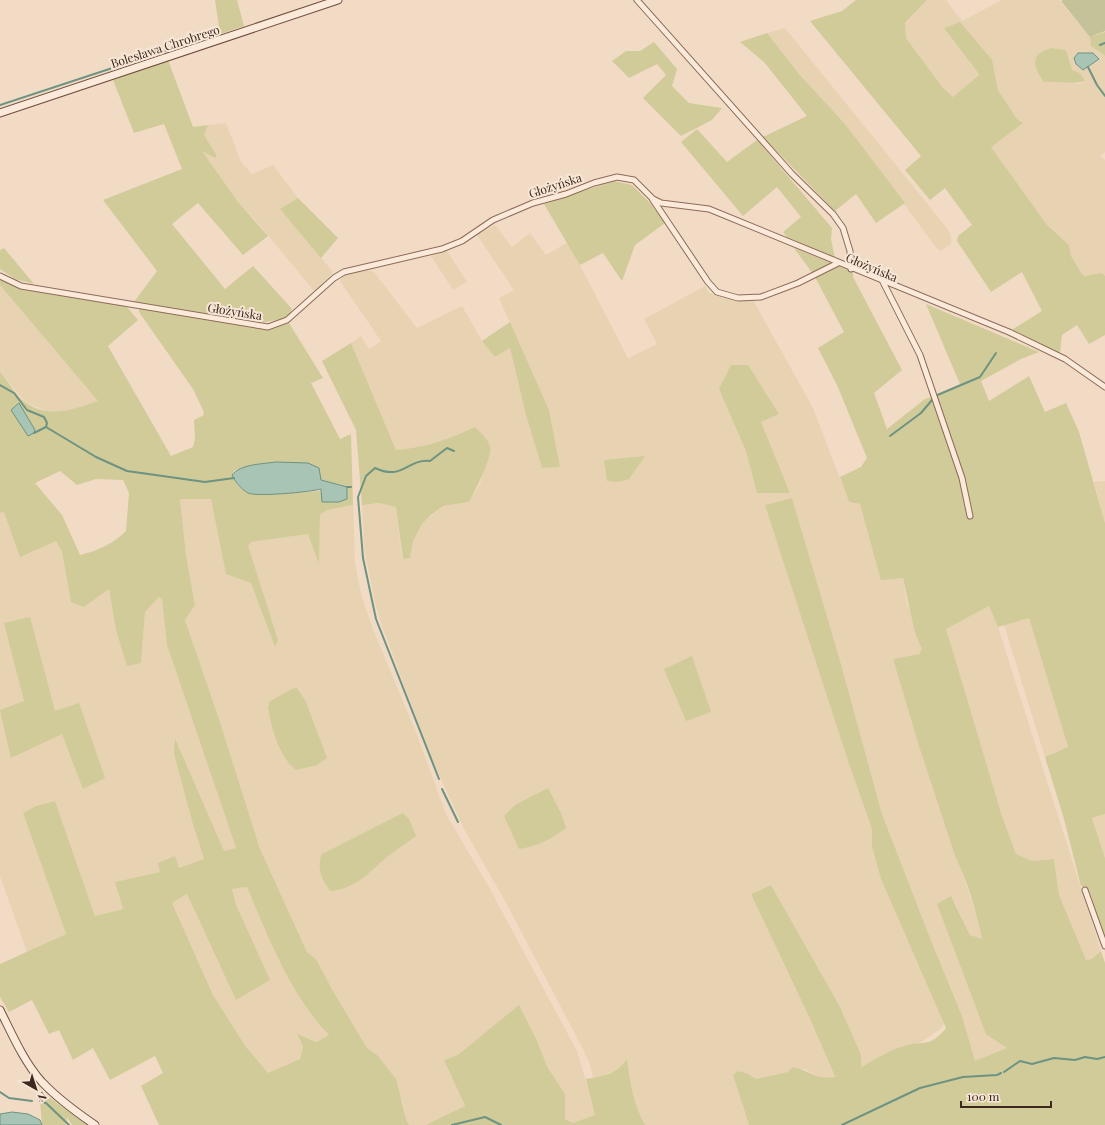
<svg xmlns="http://www.w3.org/2000/svg" width="1105" height="1125" viewBox="0 0 1105 1125" font-family="'Playfair Display',serif">
<style>
.farmland{fill:#e7d3b2;fill-rule:evenodd}
.green{fill:#d0cb98;fill-rule:evenodd}
.cemetery{fill:#c5c198}
.water{fill:#a7c4b5;stroke:#6d9382}
.lines{fill:none;stroke-linecap:round;stroke-linejoin:round}
.stream{stroke:#6d9382;stroke-width:2}
.street-casing{stroke:#8e6a5a;stroke-width:7}
.secondary-casing{stroke:#6f4c3d;stroke-width:9}
.street{stroke:#fbead9;stroke-width:5}
.secondary{stroke:#fbead9;stroke-width:7}
.labels{text-anchor:middle;dominant-baseline:central;stroke-width:4;stroke-linejoin:round;paint-order:stroke}
.street-label{font-size:12px;fill:#3d271e;stroke:#f8e7d6}
</style>
<rect width="100%" height="100%" fill="#f1dbc5"/>
<!-- farmland -->
<g class="farmland">
<path d="M927 0H946L962 21 1002 0H1059L1090 37 1091 46 1105 56V152L1100 156 1105 160V276L1102 273 1085 276 1082 274 1071 256 1069 245 1047 225 991 147 1017 119 998 90 994 69 960 22 944 28 979 75 953 97 943 88 906 38 905 24ZM1052 48 1066 50 1072 70 1080 73 1084 82 1077 84 1062 81 1045 82Z"/>
<path d="M785 28 946 227 951 236V244L940 251 935 246 845 124 799 74 767 33Z"/>
<path d="M226 123 241 162 252 174 273 165 298 198 281 209 333 272 315 292 257 222 238 202 201 150 214 158 217 155 204 135 208 125Z"/>
<path d="M495 225 512 247 530 233 546 255 568 242 628 358 657 344 644 319 705 286 709 293 738 301 753 300 813 408 849 502 860 504 867 525 903 578 907 604 912 615 915 633 922 649 919 654 893 659 918 743 955 856 961 868 977 918 982 940 970 935 952 896 1008 1049 975 1062 962 1016 930 938 882 814 839 657 792 498 766 505 849 764 872 829V847L881 879 945 1023 939 1030 918 1044 905 1046 894 1050 861 1067 839 1005 771 885 751 894 811 1021 835 1078 821 1079 805 1069 756 1079 748 1074 742 1105 749 1125H645L638 1113 631 1093 627 1059 620 1069 604 1076 593 1078 590 1064 582 1047 506 903 464 829 430 755 382 626 375 603 364 548 362 505 379 503 396 507 402 559 410 558 413 541 422 524 443 506 469 502 480 484 483 471 455 437 412 449 396 450 351 343 361 336 369 349 381 341 340 281 345 275 366 270 374 272 417 328 462 306 482 341 495 357 510 348 526 415 542 468 560 467 549 410 499 298 514 290 477 235ZM720 389 778 414 761 422 790 493 757 492 746 451Z"/>
<path d="M447 251 467 282 453 290 431 256Z"/>
<path d="M0 285 98 401 72 409 53 413 26 403 0 372Z"/>
<path d="M1105 481V523L1094 482Z"/>
<path d="M180 499H212L226 574 251 583 275 647 278 640 247 546 251 542 308 534 319 563 320 515 327 510 353 505 355 562 361 594 374 632 416 732 446 814 489 887 577 1051 596 1115 573 1123 565 1119V1094L548 1068 537 1041 458 1055 444 1060 465 1107 426 1125H409L406 1119 403 1103 385 1067 377 1055 367 1048 333 991 316 959 307 952 260 849 219 719 185 620 195 605 186 555Z"/>
<path d="M4 512 56 541 62 552 71 602 84 607 109 589 116 630 141 663 145 612 159 597 162 599 167 645 236 848 224 852 176 739 174 754 192 821 204 859 179 868 175 857 161 872 115 882 123 909 95 916 55 801 36 806 23 813 66 934 27 952 0 876V513Z"/>
<path d="M989 606 998 627 1101 951 1092 959 1086 961 1059 895 1054 859 1032 861 1016 854 1002 816 951 648 946 629Z"/>
<path d="M1029 618 1068 747 1045 757 1004 625Z"/>
<path d="M1105 814V858L1092 818Z"/>
<path d="M247 887 277 957 302 1000 329 1035 316 1042 297 1035 303 1046 300 1059 268 1074 246 1047 213 995 172 903 187 894 236 1000V905L232 889Z"/>
</g>
<!-- green -->
<g class="green">
<path d="M215 0H237L244 26 220 34Z"/>
<path d="M856 0H927L905 23 906 38 943 88 953 97 979 75 978 73 944 28 960 22 992 60 998 90 1017 119 1023 123 991 147 1047 225 1069 245 1071 256 1082 274 1085 276 1102 273 1105 276V335L1089 344 1077 325 1062 335 1060 353 1014 332 1013 329 1042 311 1022 272 991 292 957 241 958 236 972 225 945 188 930 200 905 170 921 156 810 21 842 11Z"/>
<path d="M1105 32V56L1091 46 1090 37Z"/>
<path d="M767 33 799 74 845 124 905 203 876 223 856 194 835 211 763 137 807 116 764 62 740 42Z"/>
<path d="M654 42 677 69 672 86 689 103 722 108 712 120 681 136 643 98 666 75 657 64 629 78 612 61 626 51H640Z"/>
<path d="M1052 48 1066 50 1072 70 1080 73 1085 81C1072 85 1058 81 1044 82 1033 66 1029 54 1052 48Z"/>
<path d="M168 60 193 127 208 125 204 135 217 156 215 158 202 151 238 202 268 236 243 255 198 203 172 224 225 289 253 266 292 309 290 314 282 319 260 323 134 302 157 271 103 200 182 169 164 124 134 133 113 80Z"/>
<path d="M697 129 727 162 757 140 832 228 831 239 835 258 787 237 783 232 801 217 777 187 743 216 681 142Z"/>
<path d="M614 181 632 185 650 203 665 223 635 245 622 281 603 253 580 265 544 204Z"/>
<path d="M298 198 338 238 321 258 280 209Z"/>
<path d="M4 248 34 284 15 279 0 269V250Z"/>
<path d="M794 248 831 263 829 266 813 274Z"/>
<path d="M838 266 853 272V277L902 370 874 393 887 429 925 399 935 396 960 384 926 304 1039 352 1021 359 981 381 989 401 1029 376 1045 412 1066 403 1079 432 1105 523V814L1092 818 1105 858V938L1089 890 1081 886 1064 819 1045 757 1068 747 1029 618 998 627 989 606 946 629 1002 816 1016 854 1032 861 1054 859 1059 895 1086 960 1092 959 1101 951 1105 963V1125H749L733 1075 738 1071 748 1074 756 1079 788 1072 793 1067C810 1071 816 1080 835 1077L811 1021 751 894 771 885 839 1005 861 1055V1067C875 1060 889 1050 904 1046 925 1040 930 1048 946 1028L881 879 872 847V829L849 764 765 505 792 498 839 657 882 814 930 938 962 1016 975 1061 1007 1048 986 1034 937 904 951 896 970 935 982 939C976 911 968 882 955 856L918 743 893 659 919 654 922 649 915 633 903 578 881 580 860 504 849 502 840 477 861 467 867 458 837 385 818 348 844 332 815 277Z"/>
<path d="M0 280 24 290 126 306 138 320 108 346 171 456 193 447 195 438 194 420 204 415 203 410 193 389 139 312V308L270 330 289 323 323 378 311 383 340 439 351 434 353 505 327 510 320 515 319 564 308 534 251 542 248 546 278 640 275 647 251 583 226 574 211 499H180L186 555 195 605 185 620 219 719 260 849 307 952 316 959 333 991 367 1048 377 1055 396 1079 406 1119 409 1125H159L141 1086 163 1073 155 1056 110 1080 93 1048 73 1060 59 1030 49 1034 32 1000 9 1012 0 997V964L66 934 23 813 36 806 55 801 95 916 123 909 115 882 160 872 158 863 175 856 179 868 204 859 192 821 174 754 175 738 224 851 236 848 167 645 162 599 159 597 145 612 141 663 127 666 116 630 109 589 84 607 71 602 62 552 56 541 20 557 4 512 0 513V372C7 380 18 398 26 403 51 419 73 409 98 401L0 285ZM250 466 321 480 347 487 310 492 249 494 238 486 232 475 235 470ZM60 471 77 485 96 479 123 480 129 493 126 531C113 544 97 551 80 555L62 515 35 483ZM247 887C269 939 290 994 329 1035L316 1042 297 1034 303 1046 300 1059 268 1073 246 1047 213 995 172 903 187 894 236 1000 270 980 236 905 232 889Z"/>
<path d="M510 322 549 410 560 467 542 468 526 415 510 348 495 357 482 341Z"/>
<path d="M351 343 396 450C424 448 450 439 475 427 481 433 488 439 490 447 493 456 474 493 469 502L443 506 431 515 422 524 413 541 410 558 403 559 396 507 379 503 362 505 356 430 322 361Z"/>
<path d="M731 365H748L779 414 761 422 790 493H757L746 451 719 389Z"/>
<path d="M645 456 629 479 618 482 607 481 604 460Z"/>
<path d="M30 617 55 711 79 703 105 778 83 789 62 734 11 758 0 710 24 701 4 623Z"/>
<path d="M692 656 711 712 686 721 664 669Z"/>
<path d="M297 688 306 702 327 758 317 765 296 770C279 757 271 727 268 707L270 701 292 689Z"/>
<path d="M548 788 561 813 566 828C551 839 538 846 519 849L504 816 515 805Z"/>
<path d="M403 813 409 819 416 836C407 843 397 849 388 856 369 872 357 888 331 891 322 882 316 866 322 854Z"/>
<path d="M519 1005 537 1041 548 1068 565 1094V1119L573 1123 595 1115 586 1079C604 1076 616 1075 627 1059 630 1083 633 1104 645 1125H426L465 1106 444 1060 458 1055Z"/>
<path d="M46 1095 87 1125H72L67 1117 66 1125H42L40 1101Z"/>
</g>
<!-- cemetery -->
<path class="cemetery" d="M1063 0H1105V31L1090 37 1061 1Z"/>
<!-- water -->
<g class="water">
<path d="M1078 53H1093L1099 59 1083 70 1076 64 1074 58Z"/>
<path d="M19 403 35 430 34 433 28 436 11 410Z"/>
<path d="M276 462 308 463 319 468 321 480 347 487V499L339 502H322L321 489C310 492 257 497 248 493 240 488 236 483 232 475 240 464 263 464 276 462Z"/>
<path d="M12 1112 28 1114 40 1120 42 1125H0V1114Z"/>
</g>
<g class="lines">
<!-- stream -->
<g class="stream">
<path d="M1100 45 1105 43"/>
<path d="M1088 67 1097 85 1105 96"/>
<path d="M0 105 170 49"/>
<path d="M0 385 14 393 27 410 44 417 47 423 46 427 96 457 127 471 205 482 234 478"/>
<path d="M935 396 980 377 996 353"/>
<path d="M34 433 46 427"/>
<path d="M890 436 921 413 932 400"/>
<path d="M347 487H351"/>
<path d="M439 779 376 619 363 558 358 497 366 476 375 468C403 481 406 459 430 461L447 448 454 451"/>
<path d="M442 789 458 822"/>
<path d="M1004 1072 1020 1061 1032 1064 1054 1058 1075 1060 1085 1057 1097 1059 1105 1057"/>
<path d="M0 1092 9 1098 32 1101"/>
<path d="M40 1101 46 1103 69 1125"/>
<path d="M452 1125 485 1117 501 1125"/>
<path d="M842 1125 920 1088 963 1077 997 1075 1001 1073"/>
</g>
<!-- street casing -->
<g class="street-casing">
<g id="street">
<path d="M637 0 792 174 833 214 843 228 850 251 851 269"/>
<path d="M653 200 708 282 717 292 738 298 761 297 798 283 838 263"/>
<path d="M0 276 21 286 268 327 287 320 334 278 344 272 442 249 462 241 493 220 533 203 566 194 594 183 617 177 634 180 653 199 661 203 709 209 1009 332 1065 359 1105 387"/>
<path d="M883 282 920 355 962 478 970 516"/>
<path d="M1085 890 1105 946"/>
</g>
</g>
<!-- secondary casing -->
<g class="secondary-casing">
<g id="secondary">
<path d="M0 113 338 0"/>
<path d="M0 1010C12 1034 24 1062 42 1082 58 1099 76 1112 95 1125"/>
</g>
</g>
<!-- street -->
<use href="#street" class="street"/>
<!-- secondary -->
<use href="#secondary" class="secondary"/>
</g>
<g class="labels">
<!-- street labels -->
<g class="street-label">
<text transform="translate(165 46) rotate(-18)">Bolesława Chrobrego</text>
<text transform="translate(555 185) rotate(-18)">Głożyńska</text>
<text transform="translate(872 267) rotate(23)">Głożyńska</text>
<text transform="translate(235 311) rotate(9)">Głożyńska</text>
</g>
</g>
<!-- north arrow -->
<g transform="translate(36 1089) rotate(141)" stroke="#f8e7d6" stroke-width="3" paint-order="stroke">
<path d="M0-3L7 15L0 10L-7 15Z" fill="#3d271e"/>
<text y="-6" font-size="11" font-weight="bold" text-anchor="middle" fill="#3d271e">N</text>
</g>
<!-- scale -->
<path d="M961 1101v6h90v-6" fill="none" stroke="#3d271e" stroke-width="2"/>
<text x="967" y="1101" font-size="12" fill="#3d271e" stroke="#f8e7d6" stroke-width="3" paint-order="stroke">100 m</text>
</svg>
